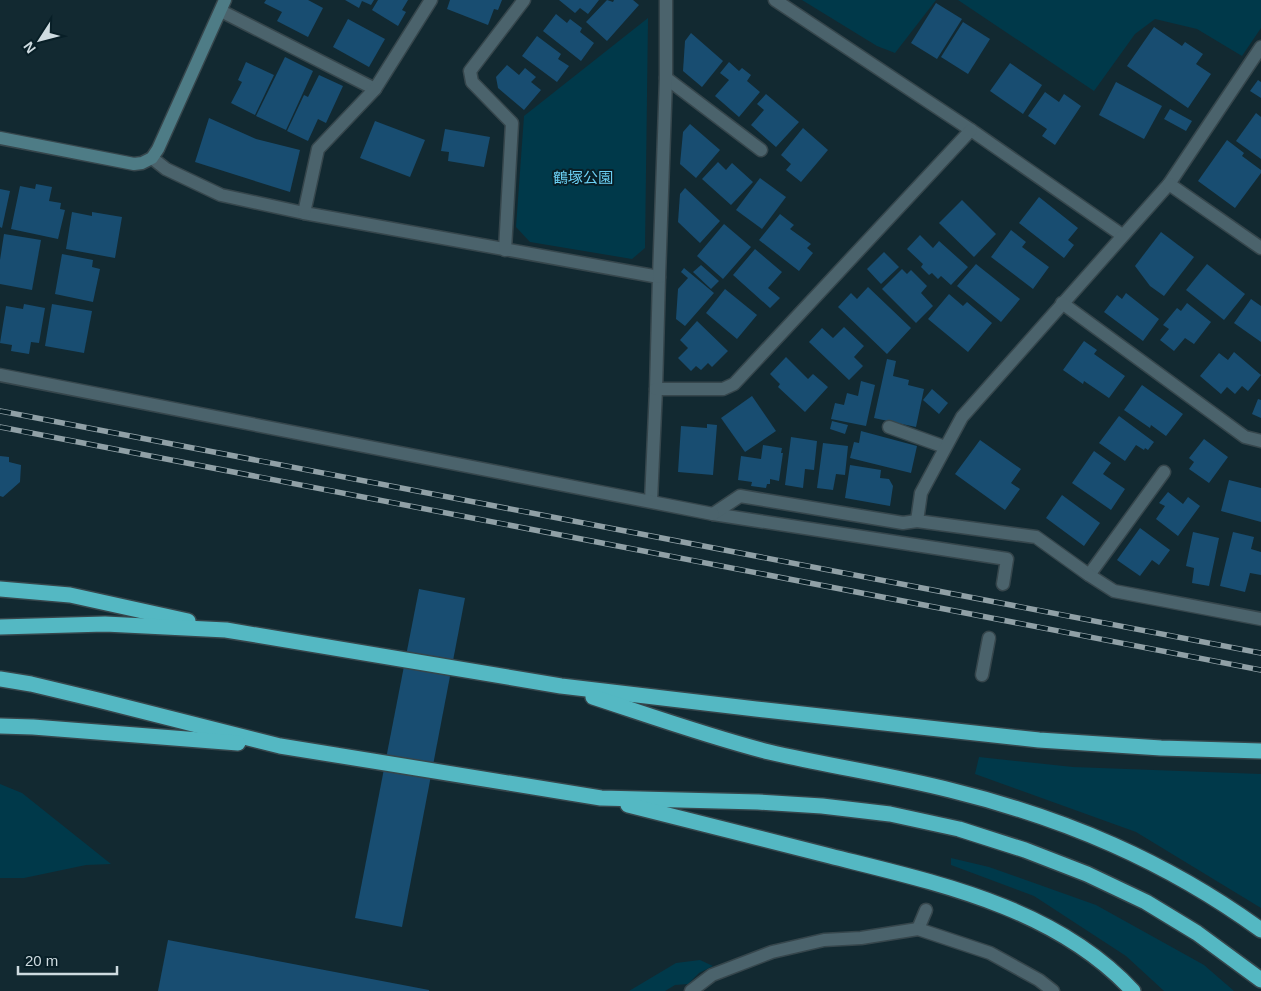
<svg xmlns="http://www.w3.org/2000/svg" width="1261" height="991" viewBox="0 0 1261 991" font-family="Helvetica,'Noto Sans JP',sans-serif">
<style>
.green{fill:#00394a}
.building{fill:#184d71}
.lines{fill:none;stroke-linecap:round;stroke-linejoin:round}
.lane-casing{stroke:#36464c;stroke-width:15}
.street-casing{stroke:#36464c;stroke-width:15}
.secondary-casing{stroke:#36464c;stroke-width:15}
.highway-casing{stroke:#36464c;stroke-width:18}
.lane{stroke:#4b636c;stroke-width:12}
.street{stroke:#4b636c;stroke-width:12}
.secondary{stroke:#4e7c86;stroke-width:12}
.highway{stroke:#54b8c3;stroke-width:15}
.rail-casing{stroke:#90a0a6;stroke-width:5.5}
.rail{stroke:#081f27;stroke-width:4;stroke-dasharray:11;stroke-linecap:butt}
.labels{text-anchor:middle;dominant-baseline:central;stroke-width:4;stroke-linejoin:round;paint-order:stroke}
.park-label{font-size:15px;fill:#6bcff3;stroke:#081f27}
</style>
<rect width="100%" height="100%" fill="#122931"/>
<!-- green -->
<g class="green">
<path d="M802 0H936L895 53 877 46Z"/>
<path d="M958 0H1261V28L1242 56 1197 29 1155 19 1135 34 1094 91Z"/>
<path d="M648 18 645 248 632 259 530 242 516 227 524 116Z"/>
<path d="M979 757 1073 767 1261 774V908L1136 832 975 774Z"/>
<path d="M0 784 22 793 111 864 86 865 24 878H0Z"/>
<path d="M951 858 989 867 1096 905 1204 965 1234 991H1164L1126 956 1034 896 951 865Z"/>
<path d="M700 960 713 966 699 973 688 984 675 985 665 991H629L676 963Z"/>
</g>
<!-- building -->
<g class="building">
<path d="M266 0H308L323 8 308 37 277 21 282 12 264 3Z"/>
<path d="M345 0H374L371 5 362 1 359 8Z"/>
<path d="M378 0H408L402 10 406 12 398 26 372 10Z"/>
<path d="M450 0H502L498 10 494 9 488 25 447 9Z"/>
<path d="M559 0H599L588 14 580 8 575 13Z"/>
<path d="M607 0 613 2 614 0H633L639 5 607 41 586 22Z"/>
<path d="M936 3 962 19 937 59 911 43Z"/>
<path d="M556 14 567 23 570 19 582 28 580 32 594 43 581 61 543 31Z"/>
<path d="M348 19 385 39 369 67 333 47Z"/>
<path d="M963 22 990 39 968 74 941 57Z"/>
<path d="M1154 27 1182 46 1185 42 1203 54 1196 64 1211 74 1188 108 1127 66Z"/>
<path d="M691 33 723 61 702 87 683 71 685 41Z"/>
<path d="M537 36 561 54 558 59 569 66 557 82 522 56Z"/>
<path d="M285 57 313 71 286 130 256 116Z"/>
<path d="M246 62 274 75 255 115 231 103 242 82 238 80Z"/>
<path d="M729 62 739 71 742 68 751 75 747 81 760 92 739 117 715 96 729 80 720 73Z"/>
<path d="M1010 63 1042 85 1023 114 990 91Z"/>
<path d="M507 65 519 75 525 68 536 77 531 82 541 90 524 110 498 88 496 77Z"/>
<path d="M319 75 343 86 326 123 318 119 308 141 287 131 304 95 308 97Z"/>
<path d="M1258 80 1261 82V98L1250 91Z"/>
<path d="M1116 82 1162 106 1144 139 1099 115Z"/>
<path d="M1045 92 1059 102 1064 94 1081 106 1055 145 1042 136 1047 129 1028 116Z"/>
<path d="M766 94 799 122 776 147 751 125 764 110 757 104Z"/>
<path d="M1170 109 1192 121 1186 131 1164 119Z"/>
<path d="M1256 113 1261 117V159L1236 141Z"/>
<path d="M209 118 256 139 300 150 290 192 195 162Z"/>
<path d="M375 121 425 140 410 177 360 158Z"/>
<path d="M690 124 720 150 696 178 680 164 683 132Z"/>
<path d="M803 128 828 150 801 182 786 170 791 164 781 155Z"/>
<path d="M445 129 490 137 484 167 448 161 449 152 441 151Z"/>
<path d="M1227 140 1244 153 1242 156 1261 170V173L1235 208 1198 181Z"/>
<path d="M718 162 726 170 732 163 753 182 731 205 702 179Z"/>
<path d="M760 178 786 197 762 229 736 210Z"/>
<path d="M36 184 52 187 49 201 61 203 60 209 65 210 58 239 11 229 20 186 35 189Z"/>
<path d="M685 188 720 221 700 243 678 222 680 194Z"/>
<path d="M0 189 10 191 2 228 0 227Z"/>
<path d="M1039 197 1078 228 1068 240 1074 245 1064 258 1019 223Z"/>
<path d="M962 200 996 234 974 257 939 223Z"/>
<path d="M72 212 92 216V212L122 217 115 258 66 249Z"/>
<path d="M780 214 794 225 790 229 811 244 807 248 813 253 799 271 759 240Z"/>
<path d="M724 224 751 247 723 279 697 256Z"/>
<path d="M1011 230 1026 242 1022 247 1049 267 1033 289 991 257Z"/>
<path d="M1161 232 1194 257 1164 296 1150 286 1135 266Z"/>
<path d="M4 234 41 240 32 290 0 284V260Z"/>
<path d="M920 235 933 248 939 241 968 267 951 285 941 276 938 279 932 273 929 275 921 267 923 264 907 249Z"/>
<path d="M755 249 782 272 768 288 780 298 770 308 733 275Z"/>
<path d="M884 252 899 267 881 284 867 269Z"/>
<path d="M62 254 93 260 92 267 100 269 93 302 55 294Z"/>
<path d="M976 264 1020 299 1001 322 957 286Z"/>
<path d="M1207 264 1245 294 1224 320 1186 290Z"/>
<path d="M701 265 719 281 711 289 693 272Z"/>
<path d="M684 268 714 293 685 326 676 319 678 289 688 278 681 272Z"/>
<path d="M902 269 907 274 911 270 927 286 921 293 933 306 916 323 882 289Z"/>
<path d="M868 287 911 328 887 354 838 307 851 293 857 299Z"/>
<path d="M725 289 757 315 737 339 706 313Z"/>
<path d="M1126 293 1159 319 1143 341 1104 312 1117 295 1122 299Z"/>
<path d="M949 294 963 306 967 302 992 323 968 352 928 319Z"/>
<path d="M1251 299 1261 306V342L1234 323Z"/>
<path d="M1187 303 1211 322 1194 344 1185 338 1174 351 1160 340 1169 329 1163 325 1177 308 1181 311Z"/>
<path d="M24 304 45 308 39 343 31 342 29 354 11 351 12 345 0 343 6 306 23 309Z"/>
<path d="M52 304 92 311 84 353 45 346Z"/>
<path d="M697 321 728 351 712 367 708 363 701 370 696 366 691 371 678 358 688 348 680 340Z"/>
<path d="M844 327 864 346 854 357 863 366 849 380 809 342 822 328 833 338Z"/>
<path d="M1084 341 1097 350 1094 354 1125 376 1109 398 1084 381 1083 384 1063 370Z"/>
<path d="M1234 352 1261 375 1248 391 1242 386 1235 394 1227 387 1221 394 1200 376 1219 353 1228 360Z"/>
<path d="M786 357 808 379 813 374 828 387 805 412 778 387 780 384 770 374Z"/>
<path d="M887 359 896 361 893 376 909 380 908 385 924 389 916 427 874 418Z"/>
<path d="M861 381 875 385 866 426 831 419 835 403 844 405 847 393 858 396Z"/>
<path d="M1142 385 1183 414 1166 436 1151 425 1150 428 1124 410Z"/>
<path d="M932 389 948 403 939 414 923 400Z"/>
<path d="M752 396 776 431 745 452 721 418Z"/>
<path d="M1258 399 1261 400V418L1252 414Z"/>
<path d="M1119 416 1154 442 1148 450 1145 448 1144 450 1136 445 1125 461 1099 443Z"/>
<path d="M832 421 848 425 845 434 830 429Z"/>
<path d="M707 424 717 425 713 475 678 472 681 426 707 428Z"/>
<path d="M861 431 917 446 911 473 850 458 854 442 859 443Z"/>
<path d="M791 437 817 441 814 470 805 469 803 488 785 485Z"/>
<path d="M1204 439 1228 457 1209 483 1189 469 1194 462 1189 458Z"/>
<path d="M980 440 1021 469 1011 483 1020 489 1005 510 955 474Z"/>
<path d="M823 443 848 446 845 475 836 474 833 490 817 488Z"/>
<path d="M763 445 782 448 781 453H783L779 481 770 479V484H767L766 488 751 486 752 482 738 480 741 456 761 459Z"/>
<path d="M1094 451 1111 463 1103 474 1125 489 1111 510 1072 483Z"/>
<path d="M0 456 9 457V462L21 465 20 482 3 497 0 496Z"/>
<path d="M850 465 881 470 880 478 889 479 893 486 890 506 845 498Z"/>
<path d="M1229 480 1261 488V522L1221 511Z"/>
<path d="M1168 492 1183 504 1188 497 1200 506 1178 536 1156 519 1165 506 1159 503Z"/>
<path d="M1062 495 1100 523 1084 546 1046 518Z"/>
<path d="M1140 528 1170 550 1159 565 1152 560 1140 576 1117 560Z"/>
<path d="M1193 532 1219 538 1209 586 1192 583 1194 568 1186 566Z"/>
<path d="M1233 532 1254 537 1251 549 1261 552V575L1250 573 1245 592 1220 586Z"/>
<path d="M419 589 465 598 402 927 355 918Z"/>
<path d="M168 940 429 990V991H158Z"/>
</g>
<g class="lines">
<!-- lane casing -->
<g class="lane-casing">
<g id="lane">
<path d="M666 78 761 150"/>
<path d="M889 427 945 447"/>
<path d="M713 514 1007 559 1003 584"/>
<path d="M713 514 740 496 903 523 917 521"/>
<path d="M1089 575 1164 472"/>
<path d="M982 675 989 638"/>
<path d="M918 929 926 910"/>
<path d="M691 991 712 975 772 952 824 940 861 938 918 929 990 953 1039 980 1053 991"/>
</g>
</g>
<!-- street casing -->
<g class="street-casing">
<g id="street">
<path d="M775 0 971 130 1122 235"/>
<path d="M221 11 375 89"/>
<path d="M1261 47 1169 184 962 417 921 493 917 521 1036 537 1089 575 1114 591 1261 619"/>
<path d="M152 158 166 169 221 195 304 213 659 277 656 389 651 501"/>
<path d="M1169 184 1261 248"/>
<path d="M304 213 318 149 375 89 431 0"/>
<path d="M505 250 512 123 472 82 470 71 524 0"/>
<path d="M659 277 666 78V0"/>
<path d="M1062 303 1245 437 1261 441"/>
<path d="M0 375 713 514"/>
<path d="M656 389H723L734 384 971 130"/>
</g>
</g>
<!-- secondary casing -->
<g class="secondary-casing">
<path id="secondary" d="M0 138 134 164 142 163 152 158 158 149 225 0"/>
</g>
<!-- highway casing -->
<g class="highway-casing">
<g id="highway">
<path d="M0 589 70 595 188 621"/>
<path d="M0 627 105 624 226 630 561 686 756 709 1039 740 1161 748 1261 751"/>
<path d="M0 679 31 684 98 700 280 746 601 798 758 802 822 806 890 814 959 829 1025 850 1087 874 1146 902 1197 933 1261 980"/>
<path d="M593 697C651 716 710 737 769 752 829 766 891 775 950 790 1064 818 1166 861 1261 930"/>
<path d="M0 726 33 727 238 743"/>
<path d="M628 805C695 822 762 839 830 856 937 883 1055 907 1133 991"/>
</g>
</g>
<!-- lane -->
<use href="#lane" class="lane"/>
<!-- street -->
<use href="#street" class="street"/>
<!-- secondary -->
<use href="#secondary" class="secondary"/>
<!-- highway -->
<use href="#highway" class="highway"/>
<!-- rail casing -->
<g class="rail-casing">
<g id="rail">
<path d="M0 411 1261 653"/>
<path d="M0 427 1261 670"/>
</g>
</g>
<!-- rail -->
<use href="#rail" class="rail"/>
</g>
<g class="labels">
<!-- park labels -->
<g class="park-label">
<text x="583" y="177">鶴塚公園</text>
</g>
</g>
<!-- north arrow -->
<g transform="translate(40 40) rotate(234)" stroke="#081f27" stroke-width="4" paint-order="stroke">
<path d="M0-4L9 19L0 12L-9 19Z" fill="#cedbe0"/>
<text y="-8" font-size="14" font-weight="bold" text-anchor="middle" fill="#cedbe0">N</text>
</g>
<!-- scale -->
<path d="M18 966v8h99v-8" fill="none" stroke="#cedbe0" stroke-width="2.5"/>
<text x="25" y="966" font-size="15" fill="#cedbe0" stroke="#081f27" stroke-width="4" paint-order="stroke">20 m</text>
</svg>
